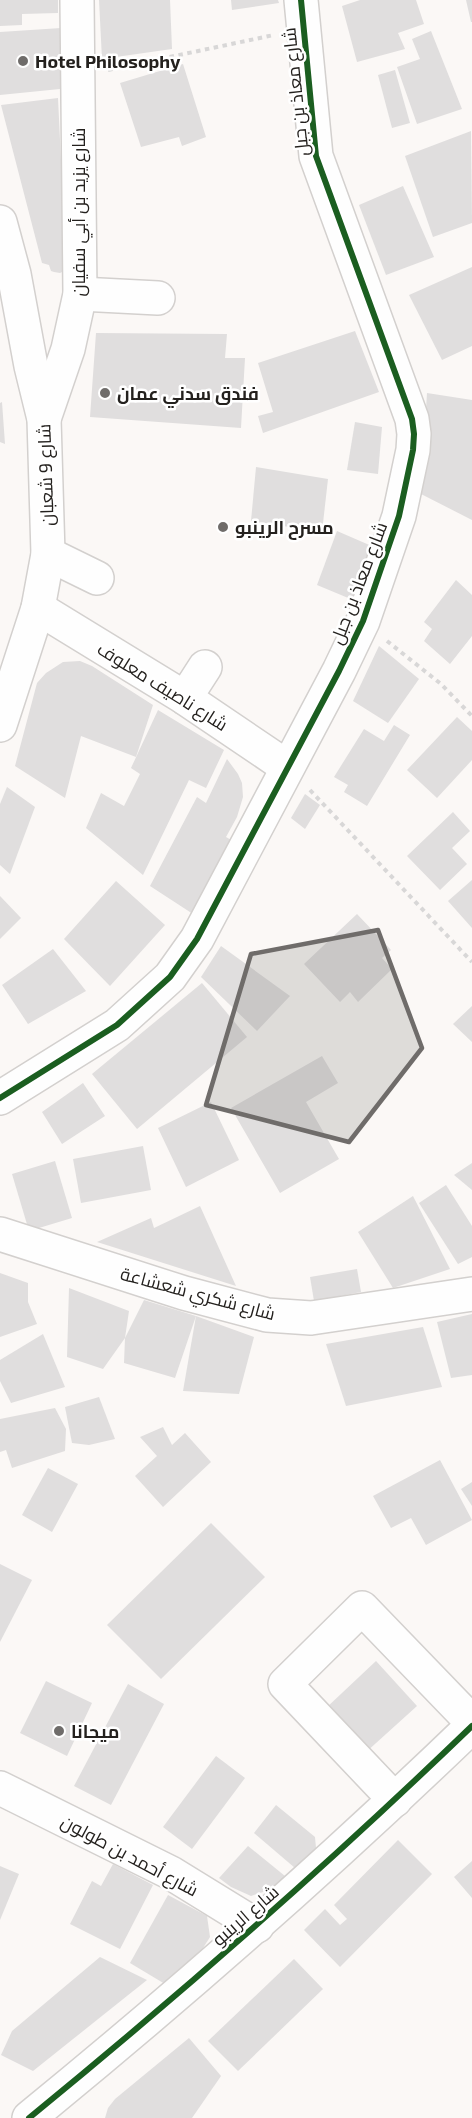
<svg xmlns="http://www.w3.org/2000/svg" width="472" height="2118" viewBox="0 0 472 2118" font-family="'Exo 2',Cairo,sans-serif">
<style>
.building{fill:#e0dede}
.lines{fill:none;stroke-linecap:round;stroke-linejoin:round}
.minor-casing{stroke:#d3d0ce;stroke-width:36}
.path{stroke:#d8d7d7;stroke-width:4;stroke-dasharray:4.5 4.5;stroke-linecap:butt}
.minor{stroke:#fefefe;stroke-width:33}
.cycleway-casing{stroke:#fff;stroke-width:10}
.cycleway{stroke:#1b5e20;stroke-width:6}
.marked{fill:#6f6c6a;fill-opacity:0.2;stroke:#6f6c6a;stroke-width:4.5;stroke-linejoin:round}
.poi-dot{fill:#6f6c6a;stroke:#fff;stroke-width:2}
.labels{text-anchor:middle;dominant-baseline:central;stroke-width:5;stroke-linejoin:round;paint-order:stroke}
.poi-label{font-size:18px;font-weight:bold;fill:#24211e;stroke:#fff;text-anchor:start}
.street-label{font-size:18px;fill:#24211e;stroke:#fff}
</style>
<rect width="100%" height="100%" fill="#fbf8f6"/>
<!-- building -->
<g class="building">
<path d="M0 0H58V13L22 14V25L0 26Z"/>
<path d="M99 0H170L172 49 102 59Z"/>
<path d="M231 0H278L279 3 232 10Z"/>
<path d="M360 0H416L424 24 398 33 405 49 357 62 342 6Z"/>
<path d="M466 0H472V22H471Z"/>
<path d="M61 28 60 89 0 95V32Z"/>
<path d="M431 31 462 109 417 124 397 67 420 59 412 39Z"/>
<path d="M183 64 206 137 182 146 179 137 141 147 120 83Z"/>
<path d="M395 70 410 123 392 128 378 75Z"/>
<path d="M58 98 66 265 64 271 60 273 54 272 51 271 49 265 42 263 1 105Z"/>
<path d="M471 131 472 223 433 237 405 156Z"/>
<path d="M403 186 434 257 386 275 359 205Z"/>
<path d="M472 267V346L442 360 409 295Z"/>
<path d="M355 331 379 392 263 433 258 416 273 412 258 363Z"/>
<path d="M96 333 227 334 225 358H245L241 428 90 417Z"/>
<path d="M427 393 472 400V520L421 494Z"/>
<path d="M2 402 5 444 0 442V403Z"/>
<path d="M355 422 382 427 378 474 347 470Z"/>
<path d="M256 467 328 479 322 532 251 521Z"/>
<path d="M337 531 374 547 353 600 317 585Z"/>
<path d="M456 580 472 595V636L450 664 424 641 432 629 424 622Z"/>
<path d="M379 646 419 679 388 723 353 701Z"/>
<path d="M80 661 92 666 153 705 136 757 81 736 65 798 15 766 37 683 46 673 63 662Z"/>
<path d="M158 710 224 750 206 788 189 780 143 875 86 828 101 793 124 806 140 774 131 768Z"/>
<path d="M457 717 472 731V760L437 798 407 770Z"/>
<path d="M394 725 410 735 367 806 344 792 348 785 334 777 364 729 384 741Z"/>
<path d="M227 759 238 774 242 783 243 797 237 817 226 837 233 841 193 914 150 886 197 797 206 803Z"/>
<path d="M7 787 35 807 10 874 0 865V804Z"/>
<path d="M305 794 320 805 305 829 291 818Z"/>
<path d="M453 812 470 831 452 848 467 864 440 890 407 856Z"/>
<path d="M472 880V928L448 901Z"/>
<path d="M116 881 165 925 110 986 64 939Z"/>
<path d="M0 896 21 918 0 939Z"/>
<path d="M357 914 391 950 382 958 392 969 358 1002 350 992 340 1002 304 964Z"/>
<path d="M221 946 290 996 257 1031 201 977Z"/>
<path d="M53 949 86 991 28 1024 2 985Z"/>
<path d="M202 983 247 1037 137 1129 92 1074Z"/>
<path d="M472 1006V1042L453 1024Z"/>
<path d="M322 1056 338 1083 306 1102 339 1159 280 1193 231 1108Z"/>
<path d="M83 1083 105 1116 62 1144 42 1112Z"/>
<path d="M211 1102 239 1160 186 1187 158 1128Z"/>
<path d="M143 1146 151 1190 81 1203 73 1159Z"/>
<path d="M55 1161 72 1218 29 1231 12 1174Z"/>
<path d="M472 1163V1190L454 1175Z"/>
<path d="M446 1185 472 1226V1257L458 1264 419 1203Z"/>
<path d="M413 1196 450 1269 393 1288 358 1232Z"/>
<path d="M200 1206 236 1286 97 1242 151 1218 154 1228Z"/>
<path d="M357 1269 361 1292 314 1301 310 1277Z"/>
<path d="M0 1273 28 1283V1302L37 1324 0 1337Z"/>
<path d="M69 1288 129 1311 125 1338 144 1300 196 1316 175 1378 124 1363 125 1338 103 1369 67 1357Z"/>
<path d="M472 1314V1375L451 1378 437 1322Z"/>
<path d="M196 1316 254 1337 239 1394 183 1391Z"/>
<path d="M423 1327 442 1387 346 1406 326 1344Z"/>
<path d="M43 1334 65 1387 11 1403 0 1381V1360Z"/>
<path d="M99 1397 115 1439 89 1445 72 1443 65 1407Z"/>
<path d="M55 1408 66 1429 65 1451 12 1468 6 1450 0 1452V1419Z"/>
<path d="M163 1427 172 1445 185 1433 211 1462 163 1507 135 1476 157 1456 140 1437Z"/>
<path d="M440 1460 472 1520 426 1545 411 1518 391 1528 373 1496Z"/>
<path d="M48 1468 78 1484 52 1532 22 1515Z"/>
<path d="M472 1482V1506L461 1489Z"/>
<path d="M211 1523 265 1577 161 1679 107 1625Z"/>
<path d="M0 1564 32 1580 0 1642Z"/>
<path d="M376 1661 417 1706 365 1753 325 1709Z"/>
<path d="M46 1681 92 1703 67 1756 20 1733Z"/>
<path d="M128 1684 164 1704 111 1805 74 1786Z"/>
<path d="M216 1756 245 1778 192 1849 163 1827Z"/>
<path d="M276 1805 315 1837 316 1848 295 1868 254 1833Z"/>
<path d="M398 1840 432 1874 340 1967 304 1930 325 1909 340 1925 347 1919 334 1905Z"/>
<path d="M248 1846 285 1876 272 1889 251 1896 231 1887 219 1878Z"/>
<path d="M472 1861V1898L454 1877Z"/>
<path d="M113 1864 153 1885 120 1949 70 1924 92 1881 101 1886Z"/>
<path d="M0 1866 19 1874 0 1920Z"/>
<path d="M168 1895 207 1916 210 1937 198 1956 165 1984 130 1963Z"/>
<path d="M100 1957 147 1980 33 2071 1 2055 12 2031Z"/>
<path d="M294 1959 323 1989 238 2071 208 2041Z"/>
<path d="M189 2038 221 2076 192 2118H105L108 2108 115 2099Z"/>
</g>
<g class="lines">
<!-- minor casing -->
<g class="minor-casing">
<g id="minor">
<path d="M0 222 14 274 31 366 44 419 48 554 38 608 0 725"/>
<path d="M80 294 158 298"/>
<path d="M44 419 68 349 80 294 77 0"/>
<path d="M48 554 97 578"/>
<path d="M38 608 185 698 287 767"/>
<path d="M185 698 205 667"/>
<path d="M0 1098 117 1025 170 977 197 939 339 671 363 621 399 516 413 450 414 434 412 419 316 156 301 0"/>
<path d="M0 1234 184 1293 267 1315 311 1318 472 1294"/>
<path d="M0 1788 171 1873 257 1926"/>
<path d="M395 1800 285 1684 362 1608 472 1722"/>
<path d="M29 2118C182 1993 330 1863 472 1726"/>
</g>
</g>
<!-- path -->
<g class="path">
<path d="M108 70 274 35"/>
<path d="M387 641 441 684 472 716"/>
<path d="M310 790 472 962"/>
</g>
<!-- minor -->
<use href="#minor" class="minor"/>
<!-- cycleway casing -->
<g class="cycleway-casing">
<g id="cycleway">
<path d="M0 1098 117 1025 170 977 197 939 339 671 363 621 399 516 413 450 414 434 412 419 316 156 301 0"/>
<path d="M29 2118C182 1993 330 1863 472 1726"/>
</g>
</g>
<!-- cycleway -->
<use href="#cycleway" class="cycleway"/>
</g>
<!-- marked area -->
<path class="marked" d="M378 930 422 1048 349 1142 206 1105 251 954Z"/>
<!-- markers -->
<g class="poi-dot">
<circle cx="23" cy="61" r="6"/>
<circle cx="105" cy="393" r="6"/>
<circle cx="223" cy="527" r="6"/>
<circle cx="59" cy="1731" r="6"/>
</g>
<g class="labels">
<!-- poi labels -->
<g class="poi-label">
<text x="35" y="61">Hotel Philosophy</text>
<text x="117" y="393">فندق سدني عمان</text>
<text x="235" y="527">مسرح الرينبو</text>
<text x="71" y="1731">ميجانا</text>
</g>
<!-- street labels -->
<g class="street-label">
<text transform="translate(295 92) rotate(-96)">شارع معاذ بن جبل</text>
<text transform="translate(78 212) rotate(-90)">شارع يزيد بن أبي سفيان</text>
<text transform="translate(45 475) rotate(-92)">شارع 9 شعبان</text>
<text transform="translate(358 583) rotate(-69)">شارع معاذ بن جبل</text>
<text transform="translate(163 686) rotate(32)">شارع ناصيف معلوف</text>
<text transform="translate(198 1293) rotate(15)">شارع شكري شعشاعة</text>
<text transform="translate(130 1855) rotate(28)">شارع أحمد بن طولون</text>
<text transform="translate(245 1915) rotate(-41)">شارع الرينبو</text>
</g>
</g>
</svg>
